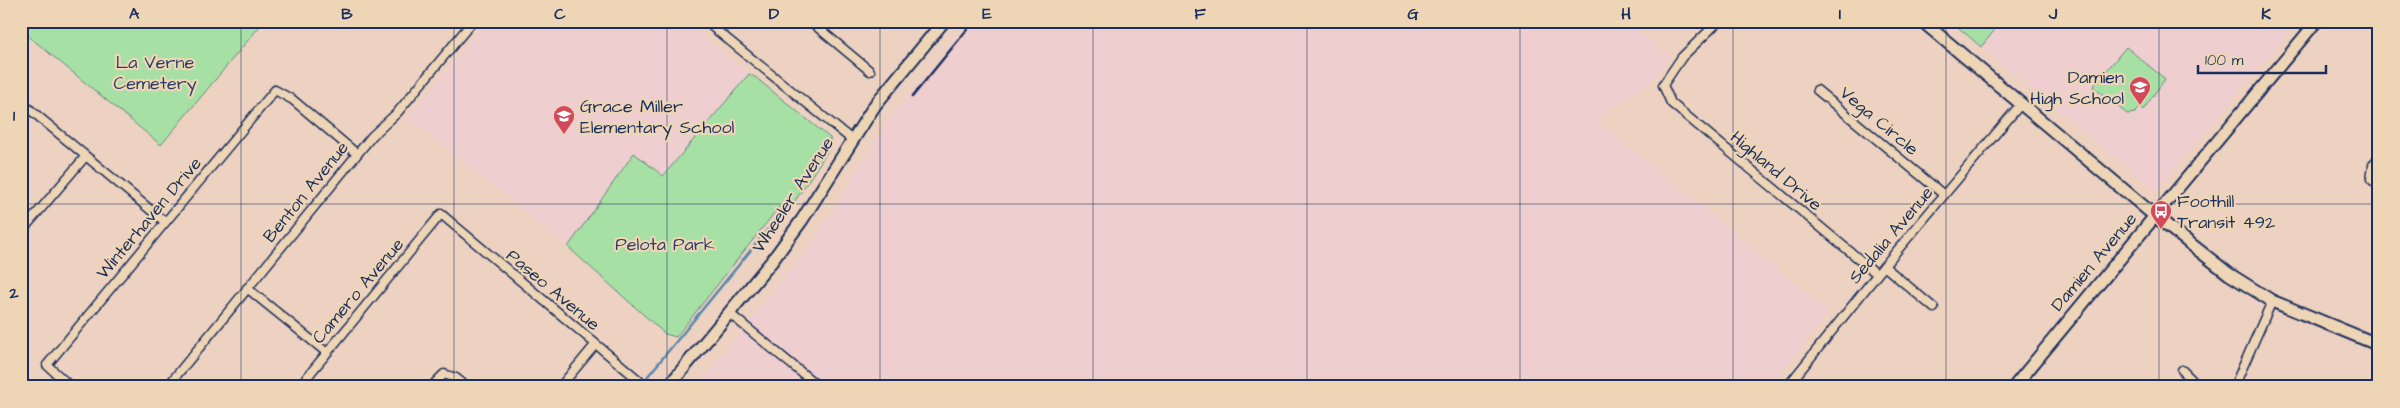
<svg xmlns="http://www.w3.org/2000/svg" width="2400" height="408" viewBox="0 0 2400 408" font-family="'Architects Daughter',sans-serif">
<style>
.built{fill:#eececf}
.green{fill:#a7e0a4;stroke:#618881}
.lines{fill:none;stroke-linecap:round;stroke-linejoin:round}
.stream{stroke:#5887ac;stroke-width:2.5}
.minor-casing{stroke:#1b2f5e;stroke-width:11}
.tertiary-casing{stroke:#1b2f5e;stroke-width:14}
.secondary-casing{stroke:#1b2f5e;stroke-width:15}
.minor{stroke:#eed5b5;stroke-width:8}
.tertiary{stroke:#eed5b5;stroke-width:10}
.secondary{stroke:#eed5b5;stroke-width:11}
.rail{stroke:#1b2f5e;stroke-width:2.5}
.grid{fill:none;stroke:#1b2f5e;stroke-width:1;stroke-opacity:0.55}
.labels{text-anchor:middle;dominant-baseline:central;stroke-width:4.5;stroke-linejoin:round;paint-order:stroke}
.park-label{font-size:18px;fill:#294165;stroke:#eed5b5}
.poi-label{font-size:18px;fill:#1b2f5e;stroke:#eed5b5;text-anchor:start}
.street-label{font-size:18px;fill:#1b2f5e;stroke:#eed5b5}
.neatline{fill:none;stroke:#1b2f5e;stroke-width:2}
.grid-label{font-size:16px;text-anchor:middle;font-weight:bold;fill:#1b2f5e}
</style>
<rect width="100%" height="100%" fill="#eed2c1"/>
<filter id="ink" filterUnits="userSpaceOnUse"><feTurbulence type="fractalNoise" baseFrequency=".02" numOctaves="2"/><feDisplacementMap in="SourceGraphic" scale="10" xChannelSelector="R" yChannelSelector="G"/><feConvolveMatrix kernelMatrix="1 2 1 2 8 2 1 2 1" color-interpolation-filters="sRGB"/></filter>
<g filter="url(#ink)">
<!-- built -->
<g class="built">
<path d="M487 21H685L749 74 663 176 634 153 568 247 408 117Z"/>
<path d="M969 21H1627L1670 57 1652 80 1597 120 1830 312 1769 387H1676L1671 383 1668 387H696L811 245 887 121Z"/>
<path d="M1949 21H2299L2156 191Z"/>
</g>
<!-- green -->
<g class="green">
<path d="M21 21H264L161 145 21 30Z"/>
<path d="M1951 21H2002L1981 47Z"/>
<path d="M2126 47 2165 79 2143 110 2140 108 2135 113 2127 114 2093 87Z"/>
<path d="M749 74 755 77 830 138 831 146 787 213 779 207 676 337 665 334 568 247 634 153 663 176Z"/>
</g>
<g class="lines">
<!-- stream -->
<path class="stream" d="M639 387 782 212"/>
<!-- minor casing -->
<g class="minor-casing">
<g id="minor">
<path d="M705 21 851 139"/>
<path d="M810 21 870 71"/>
<path d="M1719 21 1682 57 1663 85 1671 103 1877 274"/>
<path d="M1817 90 1944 195"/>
<path d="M21 102 165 222"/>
<path d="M2379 156 2373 165 2371 179 2379 186"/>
<path d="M21 232 85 157"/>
<path d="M1884 266 1934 308"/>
<path d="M247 288 326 352"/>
<path d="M729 313 819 387"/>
<path d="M2182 370 2199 387"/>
<path d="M2021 378 2031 387"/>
<path d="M71 387 47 365 275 90 293 100 357 154"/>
<path d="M167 387 372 136 397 113 473 21"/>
<path d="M299 387 441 214 647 387"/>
<path d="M431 387 444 374 456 378 467 387"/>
<path d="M560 387 595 345"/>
<path d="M1787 387 1884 266 2020 105"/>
<path d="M2234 387 2272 301"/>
</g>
</g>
<!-- tertiary casing -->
<g class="tertiary-casing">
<path id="tertiary" d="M2155 216 2317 21"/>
</g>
<!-- secondary casing -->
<g class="secondary-casing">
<g id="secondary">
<path d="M1922 21 2155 216 2229 274 2272 301 2379 345"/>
<path d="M668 387 772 261 802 220 875 105 944 21"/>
<path d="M2014 387 2155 216"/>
</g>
</g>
<!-- minor -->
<use href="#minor" class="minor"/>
<!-- tertiary -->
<use href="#tertiary" class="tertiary"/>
<!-- secondary -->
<use href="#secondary" class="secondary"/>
<!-- rail -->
<path class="rail" d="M912 97 974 21"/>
</g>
</g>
<!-- grid -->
<path class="grid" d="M241 21V387M454 21V387M667 21V387M880 21V387M1093 21V387M1307 21V387M1520 21V387M1733 21V387M1946 21V387M2159 21V387M21 204H2379"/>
<!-- icons -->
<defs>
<g id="school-pin" transform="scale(1.125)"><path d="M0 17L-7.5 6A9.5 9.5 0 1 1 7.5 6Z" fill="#d1495b" stroke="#eed5b5"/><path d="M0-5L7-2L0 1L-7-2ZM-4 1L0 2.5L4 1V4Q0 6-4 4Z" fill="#fff"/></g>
<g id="bus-pin" transform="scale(1.125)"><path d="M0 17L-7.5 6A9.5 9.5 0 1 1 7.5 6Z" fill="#d1495b" stroke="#eed5b5"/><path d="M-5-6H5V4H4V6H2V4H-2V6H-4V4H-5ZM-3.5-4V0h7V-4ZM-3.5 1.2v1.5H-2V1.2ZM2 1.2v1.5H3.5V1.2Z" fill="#fff"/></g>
</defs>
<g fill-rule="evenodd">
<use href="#school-pin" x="2140" y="87"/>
<use href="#school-pin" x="564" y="116"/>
<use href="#bus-pin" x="2161" y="211"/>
</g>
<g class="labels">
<!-- park labels -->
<g class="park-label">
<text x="155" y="62">La Verne<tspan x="155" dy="21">Cemetery</tspan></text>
<text x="665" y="244">Pelota Park</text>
</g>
<!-- poi labels -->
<g class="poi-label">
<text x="2124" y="77" text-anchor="end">Damien<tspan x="2124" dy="21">High School</tspan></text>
<text x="580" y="106">Grace Miller<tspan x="580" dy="21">Elementary School</tspan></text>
<text x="2177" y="201">Foothill<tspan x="2177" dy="21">Transit 492</tspan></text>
</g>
<!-- street labels -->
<g class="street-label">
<text transform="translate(1879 121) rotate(40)">Vega Circle</text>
<text transform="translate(1776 171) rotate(40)">Highland Drive</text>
<text transform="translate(306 192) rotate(-51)">Benton Avenue</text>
<text transform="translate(793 195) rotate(-57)">Wheeler Avenue</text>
<text transform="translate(149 218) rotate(-50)">Winterhaven Drive</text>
<text transform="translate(1891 235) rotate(-50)">Sedalia Avenue</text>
<text transform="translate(2094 262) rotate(-50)">Damien Avenue</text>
<text transform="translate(553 290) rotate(40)">Paseo Avenue</text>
<text transform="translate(358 291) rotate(-50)">Camero Avenue</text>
</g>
</g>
<!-- margin -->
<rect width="2400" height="408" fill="none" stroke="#eed5b5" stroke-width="55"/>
<!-- scale -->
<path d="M2198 65v8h128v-8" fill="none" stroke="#1b2f5e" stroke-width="2.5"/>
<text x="2205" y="65" font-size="15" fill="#1b2f5e" stroke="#eed5b5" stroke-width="4" paint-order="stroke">100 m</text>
<rect x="28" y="28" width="2344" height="352" class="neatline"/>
<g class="grid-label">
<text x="134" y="19">A</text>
<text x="347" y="19">B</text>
<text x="560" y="19">C</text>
<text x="774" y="19">D</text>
<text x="987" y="19">E</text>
<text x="1200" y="19">F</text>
<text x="1413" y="19">G</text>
<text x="1626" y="19">H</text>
<text x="1840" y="19">I</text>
<text x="2053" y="19">J</text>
<text x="2266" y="19">K</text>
<text x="14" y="121">1</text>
<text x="14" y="298">2</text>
</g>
</svg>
